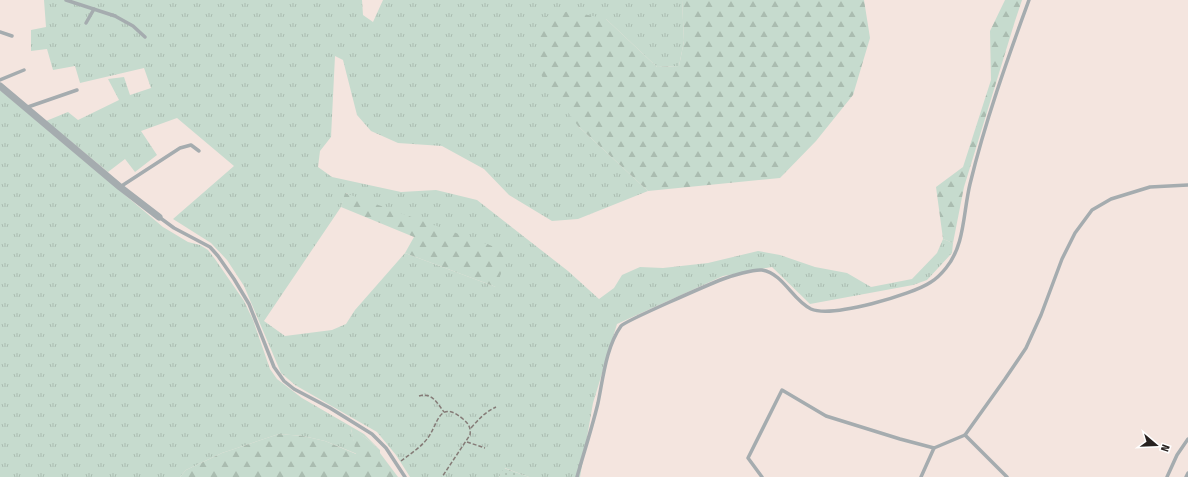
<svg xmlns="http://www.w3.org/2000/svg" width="1188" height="477" viewBox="0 0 1188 477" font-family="'Fira Sans Condensed',sans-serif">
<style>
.grass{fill:url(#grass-tufts);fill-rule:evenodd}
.forest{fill:url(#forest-firs)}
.park{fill:url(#park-dots)}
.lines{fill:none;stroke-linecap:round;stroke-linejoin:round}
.path{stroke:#857b77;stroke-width:1.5;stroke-dasharray:4 2;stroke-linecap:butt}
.service{stroke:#a5acaf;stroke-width:3.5}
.minor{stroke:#a5acaf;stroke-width:7}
</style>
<defs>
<pattern id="grass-tufts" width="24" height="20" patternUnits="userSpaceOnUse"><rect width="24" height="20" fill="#c6dbce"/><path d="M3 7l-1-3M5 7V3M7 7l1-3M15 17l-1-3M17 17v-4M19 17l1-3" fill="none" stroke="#aabcb0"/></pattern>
<pattern id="forest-firs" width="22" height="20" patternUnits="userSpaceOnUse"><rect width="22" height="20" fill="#c6dbce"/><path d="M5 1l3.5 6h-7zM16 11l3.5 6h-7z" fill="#aabcb0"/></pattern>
<pattern id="park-dots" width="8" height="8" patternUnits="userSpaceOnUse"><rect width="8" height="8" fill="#c6dbce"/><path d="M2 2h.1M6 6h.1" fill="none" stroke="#aabcb0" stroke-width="1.8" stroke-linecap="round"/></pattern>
</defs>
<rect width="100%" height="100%" fill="#f4e5df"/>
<!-- grass -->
<g class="grass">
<path d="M44 0H362L363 15 373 22 383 0H682L684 41 679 66 657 67 606 19 578 126 648 191 578 219 552 221 509 195 484 169 442 146 398 143 371 131 357 115 343 60 335 56 331 137 320 151 318 167 332 177 401 192 436 190 477 200 568 271 599 299 614 288 622 275 640 267 663 268 708 263 758 251 780 255 815 267 847 273 871 287 912 279 937 253 943 239 953 243 952 253 927 280 913 285 810 304 772 267 723 276 617 324 593 403 580 477H529L505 468 499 477H410L396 455 377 432 295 385 281 373 244 286 227 260 211 243 173 219 234 166 177 118 141 131 157 155 135 172 125 159 108 172 46 121 68 112 78 120 119 100 108 79 124 77 130 95 151 88 144 68 80 83 75 66 53 70 47 49 31 51V30L46 27ZM346 193 496 287 405 253 355 310 346 324 332 330 285 336 264 321 341 207Z"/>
<path d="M0 90 163 227 188 242 200 245 208 250 215 259 244 301 253 320 270 369 277 379 302 398 364 434 380 450 366 438 351 429 357 454 325 441 303 436 279 434 222 453 186 470 180 477H0Z"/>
</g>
<!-- forest -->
<g class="forest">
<path d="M682 0H864L870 38 853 95 816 141 780 178 648 191 578 126 537 69 539 18 570 11 606 19 657 67 679 66 684 41Z"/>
<path d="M1005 0H1022L1015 21 964 187 953 243 943 239 936 187 963 167 991 80 990 31Z"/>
<path d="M345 193 506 251 507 257 496 287 405 253 414 237 341 207Z"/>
<path d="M351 428 366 438 380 450V453L398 477H180L186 470 222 453 279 434 303 436 325 441 356 454Z"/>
</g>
<!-- park -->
<path class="park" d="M504 468 529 477H499Z"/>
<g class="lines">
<!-- path -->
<g class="path">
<path d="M419 396C432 392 437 403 444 412"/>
<path d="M471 428C479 419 485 412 496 407"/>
<path d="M467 442 485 448"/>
<path d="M401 461C410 454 420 448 427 439 438 426 438 398 463 419 469 424 471 428 470 435L442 477"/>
</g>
<!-- service -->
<g class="service">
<path d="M66 0 115 16 133 26 145 37"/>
<path d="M86 23 94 9"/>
<path d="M0 32 12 36"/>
<path d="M0 80 24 70"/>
<path d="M25 108 77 90"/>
<path d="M120 187 180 148 191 145 199 151"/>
<path d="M159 217 174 228 210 247 218 256 234 279 249 304 274 367 284 381 294 389 330 408 372 434 386 448 405 477"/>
<path d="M965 435 1007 477"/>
<path d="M577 477C584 452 592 428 598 403 603 379 606 347 621 326 625 321 710 284 723 279 731 276 754 269 762 270 784 274 792 300 811 309 832 318 912 295 931 282 936 279 942 273 946 268 965 245 963 213 970 184 985 122 1007 60 1029 0"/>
<path d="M762 477 748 458 782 390 826 416 900 439 934 448"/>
<path d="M921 477 934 448 965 435 1005 379 1026 348 1041 315 1062 259 1075 233 1092 210 1111 199 1150 187 1188 185"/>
<path d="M1167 477 1177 455 1188 439"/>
<path d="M1186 477 1188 473"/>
</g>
<!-- minor -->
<path class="minor" d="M0 86 120 187 159 217"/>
</g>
<!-- north arrow -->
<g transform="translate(1156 445) rotate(109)" stroke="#ffffff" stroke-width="3" paint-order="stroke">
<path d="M0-3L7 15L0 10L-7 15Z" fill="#27211f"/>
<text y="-6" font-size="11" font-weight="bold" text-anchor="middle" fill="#27211f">N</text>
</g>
</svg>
